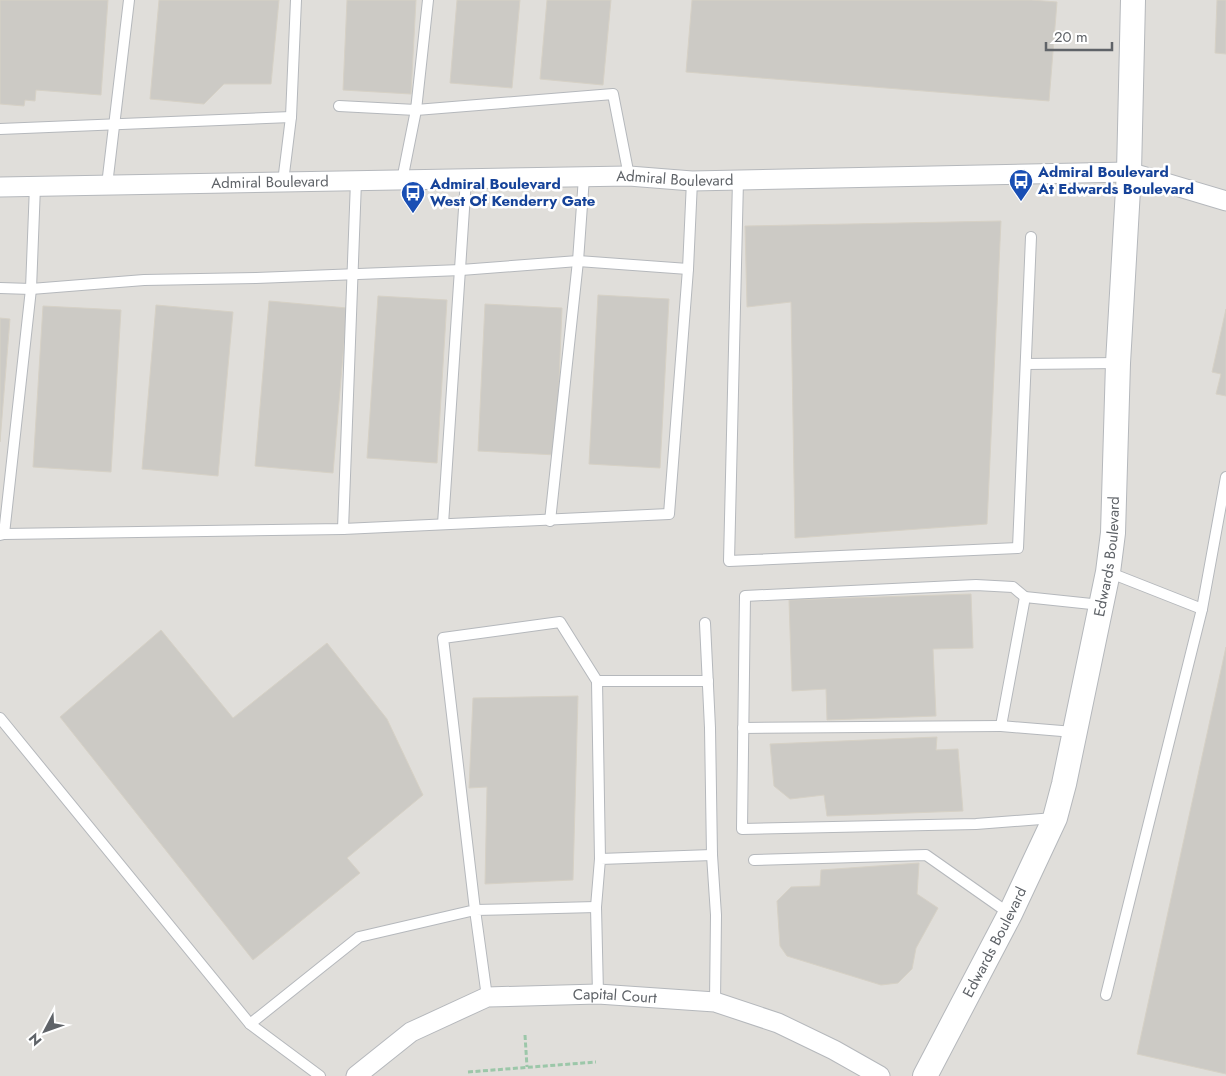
<svg xmlns="http://www.w3.org/2000/svg" width="1226" height="1076" viewBox="0 0 1226 1076" font-family="Jost,sans-serif">
<style>
.industrial{fill:#e0deda}
.building{fill:#cccac5;stroke:#d6d1c6}
.lines{fill:none;stroke-linecap:round;stroke-linejoin:round}
.service-casing{stroke:#b5b8bc;stroke-width:12}
.minor-casing{stroke:#b5b8bc;stroke-width:21}
.tertiary-casing{stroke:#b5b8bc;stroke-width:26}
.path{stroke:#9cc7a9;stroke-width:3;stroke-dasharray:5 2.5;stroke-linecap:butt}
.service{stroke:#fff;stroke-width:10}
.minor{stroke:#fff;stroke-width:19}
.tertiary{stroke:#fff;stroke-width:24}
.labels{text-anchor:middle;dominant-baseline:central;stroke-width:5;stroke-linejoin:round;paint-order:stroke}
.transit-label{font-size:15px;font-weight:bold;fill:#164399;stroke:#fff;text-anchor:start}
.street-label{font-size:15px;fill:#5f6368;stroke:#fff}
</style>
<rect width="100%" height="100%" fill="#f1efe8"/>
<!-- industrial -->
<rect class="industrial" x="0" y="0" width="1226" height="1076"/>
<!-- building -->
<g class="building">
<path d="M0 0H108L101 95 36 90 35 101 25 100 24 106 0 104Z"/>
<path d="M159 0H279L271 84H224L204 104 150 99Z"/>
<path d="M347 0H416L411 94 343 90Z"/>
<path d="M457 0H520L512 88 450 83Z"/>
<path d="M547 0H611L603 85 540 79Z"/>
<path d="M692 0H1031L1057 2 1049 101 686 72Z"/>
<path d="M1217 0H1226V54L1215 53Z"/>
<path d="M1001 221 987 524 795 538 791 302 747 307 745 226Z"/>
<path d="M598 295 669 299 660 468 589 464Z"/>
<path d="M378 296 447 300 437 463 367 458Z"/>
<path d="M269 301 347 308 333 473 255 466Z"/>
<path d="M485 304 562 308 556 455 478 451Z"/>
<path d="M156 305 233 312 218 476 142 469Z"/>
<path d="M43 306 121 310 111 472 33 467Z"/>
<path d="M1226 309V396L1216 394 1221 374 1212 372Z"/>
<path d="M0 318 10 319 0 442Z"/>
<path d="M971 594 973 648 933 649 936 716 827 720 826 689 792 691 789 600Z"/>
<path d="M161 630 233 718 327 643 387 719 423 795 347 858 360 873 253 960 60 717Z"/>
<path d="M1226 647V1074L1137 1054Z"/>
<path d="M578 696 573 880 485 884 487 787 469 788 473 698Z"/>
<path d="M937 737 936 750 958 749 963 811 827 816 824 795 790 799 774 786 770 744Z"/>
<path d="M919 863 917 894 938 908 916 948 912 969 898 983 881 985 787 956 780 946 777 901 791 887 820 886 821 870Z"/>
</g>
<g class="lines">
<!-- service casing -->
<g class="service-casing">
<g id="service">
<path d="M339 106 416 110 428 0"/>
<path d="M0 129 291 117"/>
<path d="M402 180 416 110 613 94 629 176"/>
<path d="M738 180 729 561 1018 548 1031 237"/>
<path d="M283 182 291 117 296 0"/>
<path d="M107 185 129 0"/>
<path d="M0 288 31 289 144 280 256 278 461 270 578 261 688 269"/>
<path d="M1026 364 1118 363"/>
<path d="M550 521 578 261 584 177"/>
<path d="M443 524 466 179"/>
<path d="M343 529 356 181"/>
<path d="M4 534 31 289 35 186"/>
<path d="M0 535 4 534 343 529 669 514 688 269 692 181"/>
<path d="M1108 572 1202 609 1226 477"/>
<path d="M1025 597 1013 587 976 585 745 596 742 829 976 824 1054 818"/>
<path d="M705 623 710 728 712 855 716 915 715 1002"/>
<path d="M597 681 600 859"/>
<path d="M0 718 250 1024 320 1076"/>
<path d="M743 728 1001 726"/>
<path d="M1074 732 1001 726 1025 597 1101 605"/>
<path d="M754 860 926 855 1010 914"/>
<path d="M598 994 596 907 600 859 712 855"/>
<path d="M1106 995 1202 609"/>
<path d="M487 997 475 910 596 907"/>
<path d="M250 1024 359 937 475 910 443 638 560 622 597 681H708"/>
</g>
</g>
<!-- minor casing -->
<g class="minor-casing">
<g id="minor">
<path id="s1" d="M0 187 629 176 692 181 1129 172 1226 201"/>
<path id="s2" d="M356 1076 411 1032 487 997 598 994 715 1002 778 1023 834 1050 880 1076"/>
</g>
</g>
<!-- tertiary casing -->
<g class="tertiary-casing">
<g id="tertiary">
<path id="s3" d="M925 1076 1010 914 1055 818 1064 784 1108 572 1113 533 1118 363 1129 172 1133 0"/>
</g>
</g>
<!-- path -->
<g class="path">
<path d="M525 1035 527 1067"/>
<path d="M468 1072 596 1062"/>
</g>
<!-- service -->
<use href="#service" class="service"/>
<!-- minor -->
<use href="#minor" class="minor"/>
<!-- tertiary -->
<use href="#tertiary" class="tertiary"/>
</g>
<!-- icons -->
<defs>
<g id="bus-pin" transform="scale(1.25)"><path d="M0 17L-7.5 6A9.5 9.5 0 1 1 7.5 6Z" fill="#1a4fb4" stroke="#fff"/><path d="M-5-6H5V4H4V6H2V4H-2V6H-4V4H-5ZM-3.5-4V0h7V-4ZM-3.5 1.2v1.5H-2V1.2ZM2 1.2v1.5H3.5V1.2Z" fill="#fff"/></g>
</defs>
<g fill-rule="evenodd">
<use href="#bus-pin" x="1021" y="181"/>
<use href="#bus-pin" x="413" y="193"/>
</g>
<g class="labels">
<!-- transit labels -->
<g class="transit-label">
<text x="1038" y="172">Admiral Boulevard<tspan x="1038" dy="17">At Edwards Boulevard</tspan></text>
<text x="430" y="184">Admiral Boulevard<tspan x="430" dy="17">West Of Kenderry Gate</tspan></text>
</g>
<!-- street labels -->
<g class="street-label">
<text stroke="none"><textPath href="#s1" startOffset="675">Admiral Boulevard</textPath></text>
<text stroke="none"><textPath href="#s1" startOffset="270">Admiral Boulevard</textPath></text>
<text stroke="none"><textPath href="#s3" startOffset="556">Edwards Boulevard</textPath></text>
<text stroke="none"><textPath href="#s3" startOffset="151">Edwards Boulevard</textPath></text>
<text stroke="none"><textPath href="#s2" startOffset="282">Capital Court</textPath></text>
</g>
</g>
<!-- north arrow -->
<g transform="translate(45 1031) rotate(229)" stroke="#ffffff" stroke-width="4" paint-order="stroke">
<path d="M0-4L9 19L0 12L-9 19Z" fill="#5f6368"/>
<text y="-8" font-size="14" font-weight="bold" text-anchor="middle" fill="#5f6368">N</text>
</g>
<!-- scale -->
<path d="M1046 42v8h66v-8" fill="none" stroke="#5f6368" stroke-width="2.5"/>
<text x="1054" y="42" font-size="15" fill="#5f6368" stroke="#ffffff" stroke-width="4" paint-order="stroke">20 m</text>
</svg>
